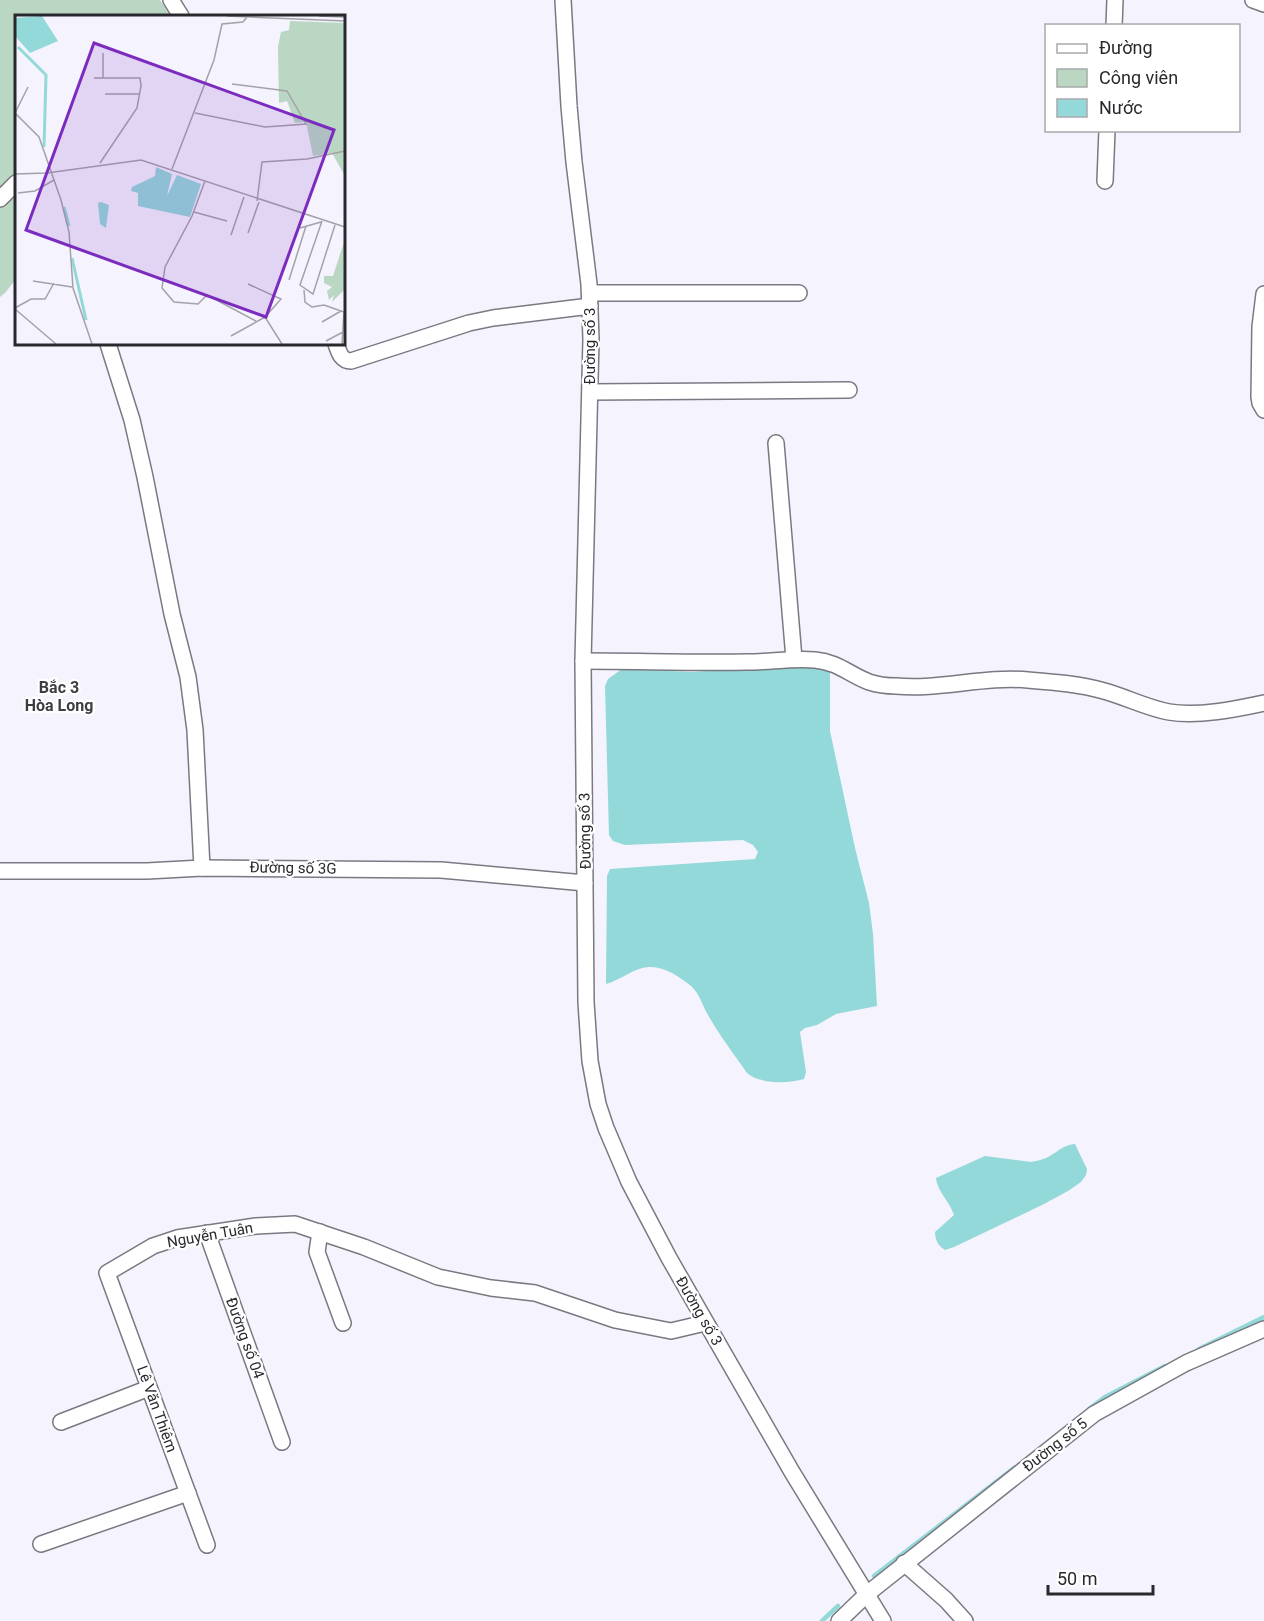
<svg xmlns="http://www.w3.org/2000/svg" width="1264" height="1621" viewBox="0 0 1264 1621" font-family="Roboto,sans-serif">
<style>
.green{fill:#b9d7c3}
.water{fill:#93d9d9}
.lines{fill:none;stroke-linecap:round;stroke-linejoin:round}
.stream{stroke:#93d9d9;stroke-width:4.5}
.minor-casing{stroke:#7a7981;stroke-width:18}
.minor{stroke:#fff;stroke-width:15}
.labels{text-anchor:middle;dominant-baseline:central;stroke-width:4.5;stroke-linejoin:round;paint-order:stroke}
.street-label{font-size:15px;fill:#29282c;stroke:#fff}
.neighbourhood-label{font-size:16px;font-weight:bold;fill:#3d3c43;stroke:#fff}
.inset-river{fill:none;stroke:#93d9d9;stroke-width:3}
.inset-road{fill:none;stroke:#a3a2a9;stroke-width:1.5}
.view{fill:#7b2cbf;fill-opacity:0.15;stroke:#7b2cbf;stroke-width:3}
.inset-edge{fill:none;stroke:#29282c;stroke-width:3}
</style>
<rect width="100%" height="100%" fill="#f5f3fd"/>
<!-- green -->
<path class="green" d="M0 0H160L170 16H16V279L5 293 0 297Z"/>
<!-- water -->
<g class="water">
<path d="M797 665 826 668 830 671V731L855 848 869 903 873 934 877 1006 836 1014 817 1025 805 1028 800 1032 806 1072 804 1079C789 1084 759 1084 747 1073 734 1054 719 1035 708 1015 702 1005 700 994 691 986 680 977 664 966 649 967 633 968 621 980 606 984L607 876 610 869 755 859 758 852 753 845 743 840 625 845 613 841 609 835 605 686 608 679 622 669 692 672Z"/>
<path d="M1075 1144 1087 1169 1086 1175 1081 1182 1068 1191 1042 1205 954 1247 945 1250C938 1246 935 1239 935 1232L954 1215C950 1202 937 1191 936 1178L985 1156 1031 1162C1036 1161 1041 1160 1046 1158 1057 1153 1062 1145 1075 1144Z"/>
</g>
<g class="lines">
<!-- stream -->
<g class="stream">
<path d="M1199 1349 1264 1317"/>
<path d="M1089 1409 1105 1397 1165 1366"/>
<path d="M874 1576 1014 1468"/>
<path d="M822 1621 838 1606"/>
</g>
<!-- minor casing -->
<g class="minor-casing">
<g id="minor">
<path d="M171 0 181 16"/>
<path d="M563 0 569 106 574 162 589 284 591 339 583 661 586 1002 590 1061 598 1104 606 1128 629 1182 669 1258 792 1472 883 1621"/>
<path d="M1253 0 1264 4"/>
<path d="M1114 26 1115 0"/>
<path d="M1105 181 1107 130"/>
<path d="M0 199 16 183"/>
<path d="M590 293H799"/>
<path d="M1264 294 1260 327 1259 397 1260 403 1264 410"/>
<path d="M108 344 132 420 145 477 172 614 188 677 195 730 202 868"/>
<path d="M336 344C339 352 341 361 351 361L469 323 493 318 590 306"/>
<path d="M590 392 849 390"/>
<path d="M776 443 794 659"/>
<path d="M583 661C638 661 693 663 747 662 770 662 793 658 815 660 838 662 850 675 869 682 878 685 887 686 896 686 940 690 984 676 1028 680 1053 682 1080 684 1104 691 1126 697 1147 708 1169 712 1198 717 1236 709 1264 703"/>
<path d="M0 871H147L202 868 441 870 585 883"/>
<path d="M320 1232 317 1252 343 1323"/>
<path d="M207 1233 282 1442"/>
<path d="M61 1422 149 1388"/>
<path d="M41 1544 188 1493"/>
<path d="M207 1545 107 1273 153 1246 177 1238 256 1226 295 1224 364 1247 438 1277 491 1288 535 1293 615 1320 671 1331 705 1323"/>
<path d="M904 1563 946 1600 965 1621"/>
<path d="M839 1621 867 1594 1094 1414 1186 1363 1264 1329"/>
</g>
</g>
<!-- minor -->
<use href="#minor" class="minor"/>
</g>
<g class="labels">
<!-- street labels -->
<g class="street-label">
<text transform="translate(590 346) rotate(-90)">Đường số 3</text>
<text transform="translate(585 831) rotate(-91)">Đường số 3</text>
<text transform="translate(293 868) rotate(1)">Đường số 3G</text>
<text transform="translate(210 1235) rotate(-10)">Nguyễn Tuân</text>
<text transform="translate(699 1311) rotate(60)">Đường số 3</text>
<text transform="translate(245 1338) rotate(70)">Đường số 04</text>
<text transform="translate(157 1409) rotate(70)">Lê Văn Thiêm</text>
<text transform="translate(1055 1445) rotate(-38)">Đường số 5</text>
</g>
<!-- neighbourhood labels -->
<g class="neighbourhood-label">
<text x="59" y="687">Bắc 3<tspan x="59" dy="18">Hòa Long</tspan></text>
</g>
</g>
<!-- overview -->
<g transform="translate(15 15)">
<rect width="330" height="330" fill="#f5f3fd"/>
<path d="M275 6 330 8V161L317 138 298 141 291 107 280 108 272 86 264 88 263 32 266 17 274 15ZM330 224V274L317 287 319 280 314 285 312 276 317 272 309 268V261H318Z" fill="#b9d7c3"/>
<path d="M27 1 43 26 15 38 0 21V3ZM141 152 157 159 152 181 162 160 186 169 175 202 123 191V178L116 176 117 172 140 161ZM86 187 94 190 91 213 85 209 83 188Z" fill="#93d9d9"/>
<path class="inset-river" d="M3 32 31 60 29 132M49 192 54 211M57 243 71 305"/>
<path class="inset-road" d="M212 1 330 6M304 1 330 2M79 63H125L126 71 122 93 85 148M88 63V38M90 79H125M0 98 24 122 46 185 54 217 58 273 77 329M0 98 13 72M180 98 250 112 291 109 272 76 217 69M157 154 199 45 207 9 228 7 232 2M0 159 32 158 126 145 330 212M190 166 177 201 150 252 147 273 159 287 183 289 192 280 241 306M3 178 20 176 39 165M242 186 247 147 292 144 330 136M179 197 212 206M307 206 285 270 298 279 320 210M285 213 306 207M233 218 244 187M216 220 229 182M274 265 291 211M18 266 57 272M233 269 266 284 250 302M289 275 290 287 297 292 309 290 329 297 327 329M0 293 16 284H30L39 268M0 294 41 329M307 307 326 296M216 321 250 302 267 329M311 326 328 317"/>
<path class="view" d="M79 28 319 115 251 302 11 215Z"/>
<rect width="330" height="330" class="inset-edge"/>
</g>
<!-- legend -->
<rect x="1045" y="24" width="195" height="108" fill="#ffffff" stroke="#a9a9ab" stroke-width="1.5"/>
<rect x="1057" y="44" width="30" height="9" fill="#ffffff" stroke="#a9a9ab" stroke-width="1.5"/>
<text x="1099" y="54" font-size="18" fill="#29282c">Đường</text>
<rect x="1057" y="69" width="30" height="18" fill="#b9d7c3" stroke="#a9a9ab" stroke-width="1.5"/>
<text x="1099" y="84" font-size="18" fill="#29282c">Công viên</text>
<rect x="1057" y="99" width="30" height="18" fill="#93d9d9" stroke="#a9a9ab" stroke-width="1.5"/>
<text x="1099" y="114" font-size="18" fill="#29282c">Nước</text>
<!-- scale -->
<path d="M1048 1585v9h105v-9" fill="none" stroke="#29282c" stroke-width="3"/>
<text x="1057" y="1585" font-size="18" fill="#29282c" stroke="#ffffff" stroke-width="4.5" paint-order="stroke">50 m</text>
</svg>
